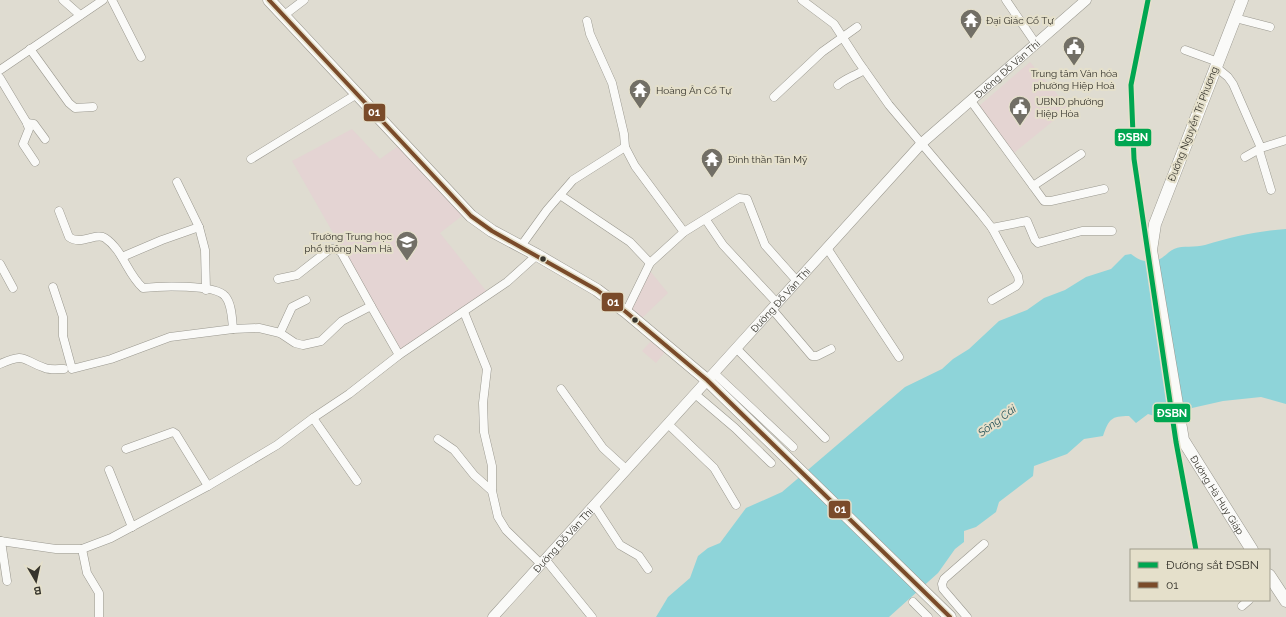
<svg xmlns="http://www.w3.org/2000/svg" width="1286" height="617" viewBox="0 0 1286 617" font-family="Raleway,sans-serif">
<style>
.commercial{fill:#e4d4d2}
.education{fill:#e4d4d3}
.water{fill:#8ed4d9}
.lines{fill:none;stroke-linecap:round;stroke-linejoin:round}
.minor-casing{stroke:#9a988f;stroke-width:9}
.tertiary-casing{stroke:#9a988f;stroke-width:11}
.secondary-casing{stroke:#9a988f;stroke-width:13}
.minor{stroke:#fafaf8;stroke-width:8}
.tertiary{stroke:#fafaf8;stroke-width:10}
.secondary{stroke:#fafaf8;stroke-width:12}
.bus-1-casing{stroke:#e5e0cb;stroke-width:7}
.bus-1{stroke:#7a4b2a;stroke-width:4}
.rail-1-casing{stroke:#e5e0cb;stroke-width:8}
.rail-1{stroke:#00a651;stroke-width:5}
.bus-dot{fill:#37352d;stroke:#e5e0cb;stroke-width:1.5}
.labels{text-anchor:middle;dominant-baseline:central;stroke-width:4;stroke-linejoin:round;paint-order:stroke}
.poi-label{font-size:10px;fill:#37352d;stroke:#e5e0cb;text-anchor:start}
.street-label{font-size:10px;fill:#37352d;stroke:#e5e0cb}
.water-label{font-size:11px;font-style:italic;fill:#245157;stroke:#e5e0cb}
.line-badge{stroke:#e5e0cb;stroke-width:1.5}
.badge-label{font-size:11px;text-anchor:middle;font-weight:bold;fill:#fff}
</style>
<rect width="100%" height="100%" fill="#dfdcd1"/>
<!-- commercial -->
<g class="commercial">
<path d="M1030 62 1069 108 1014 153 979 106Z"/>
<path d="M650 271 668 293 642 318 632 309Z"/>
<path d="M651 341 665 352 656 363 642 351Z"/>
</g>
<!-- education -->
<path class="education" d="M352 129 380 159 398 146 463 215 440 233 487 292 400 350 292 161Z"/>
<!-- water -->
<path class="water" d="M1286 229V404L1261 397 1223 401 1192 408 1186 414 1178 412C1167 419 1160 418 1148 414L1136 423 1129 416C1111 416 1109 419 1103 436L1084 439 1067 454 1034 466 1033 476 999 502 996 512 976 527 964 531V542L955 549 938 573 889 617H656L668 597 690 578 698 556 708 548 720 543 746 508 782 492 905 387 942 369 953 359 969 349 999 321 1027 310 1044 298 1065 290 1086 277 1111 269 1125 255 1131 254C1139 260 1143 262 1153 261 1163 260 1166 253 1174 249 1183 245 1195 248 1205 245 1232 237 1258 231 1286 229Z"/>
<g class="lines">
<!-- minor casing -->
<g class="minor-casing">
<g id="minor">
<path d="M63 0 80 15"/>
<path d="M112 0 141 57"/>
<path d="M802 0 834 24 858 61 889 105 981 214 992 228 1018 276 1019 282 1016 286 992 300"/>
<path d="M1006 0 1036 44"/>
<path d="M283 16 304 0"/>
<path d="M1235 18 1270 27"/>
<path d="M587 21 590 34 612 83 624 134 625 147 635 166 684 232"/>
<path d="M30 49 69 103 75 108 93 107"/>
<path d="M1185 50 1218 62"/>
<path d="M1216 67 1228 77 1233 84 1261 148 1286 140"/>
<path d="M0 70 103 0"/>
<path d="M0 78 27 123 29 129 23 144 35 162"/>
<path d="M838 85C846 78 855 76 864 70"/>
<path d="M774 97 822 52 857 27"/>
<path d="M971 101 1044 201H1051L1104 189"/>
<path d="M27 123 34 124 45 139"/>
<path d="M1259 150 1271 190"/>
<path d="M1245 157 1261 148"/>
<path d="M251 159 357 94"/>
<path d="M177 182 199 227 205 250 206 290"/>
<path d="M1033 186 1081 154"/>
<path d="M560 195 630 242 650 263 626 312"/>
<path d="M59 211 69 237C81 246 96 232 105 238 123 250 127 274 143 288 159 286 215 284 225 296 232 304 232 319 233 329"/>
<path d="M706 220 723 245 777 303"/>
<path d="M992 228 1027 221 1035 240 1038 243 1082 231H1112"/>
<path d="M521 246 547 210 573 180 625 147"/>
<path d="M827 248 899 357"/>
<path d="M122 257 162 240 199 227"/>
<path d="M650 263 684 232 739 198 747 199 765 245 797 281"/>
<path d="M0 264 13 288"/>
<path d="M278 279 297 275 330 249H336L341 252 371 306"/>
<path d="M53 287 63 317V336L72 369 111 359 170 337 233 329 259 328 280 333 295 343 303 345 321 341 342 321 371 306 399 355"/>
<path d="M772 309 812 356H817L831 349"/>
<path d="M464 312 487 369 483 403 484 432 492 466V491L498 517 506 530 541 564"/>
<path d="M280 333 292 307 306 300"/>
<path d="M736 348 825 438"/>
<path d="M0 364C27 352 21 360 45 368 50 370 58 369 64 369"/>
<path d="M714 373 793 447"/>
<path d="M561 389 603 448 626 469"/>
<path d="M695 394 735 428 771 463"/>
<path d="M313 418 357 481"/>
<path d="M668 424 714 468 736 505"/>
<path d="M438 439 454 450 474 475 492 491"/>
<path d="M126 449 173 432 176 434 208 486"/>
<path d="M109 470 132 527"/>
<path d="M594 505 620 545 639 556 648 569"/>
<path d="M0 541 56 549H82L111 538 208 486 277 445 313 418 349 394 399 355 507 282 537 255"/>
<path d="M1 541 7 581"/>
<path d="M82 549 87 573 99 593V617"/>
<path d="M545 559 592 617"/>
<path d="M913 602 928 617"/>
<path d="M1242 606 1249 600"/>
<path d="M967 617 943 589 942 584 944 579 984 544"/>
</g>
</g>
<!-- tertiary casing -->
<g class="tertiary-casing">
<g id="tertiary">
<path id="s1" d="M493 617 922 143 1086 0"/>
</g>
</g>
<!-- secondary casing -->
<g class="secondary-casing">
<g id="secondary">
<path d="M269 0 471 216 492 231 537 255 597 290 626 312 707 380 950 617"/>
<path id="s2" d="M1242 0 1155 224 1151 250 1183 440 1252 550"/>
<path d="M1269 575 1286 601"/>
</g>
</g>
<!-- minor -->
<use href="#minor" class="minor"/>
<!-- tertiary -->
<use href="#tertiary" class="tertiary"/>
<!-- secondary -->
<use href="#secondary" class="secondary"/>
<!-- bus-1 casing -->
<g class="bus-1-casing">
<path id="bus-1" d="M269 0 471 216 492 231 597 290 626 312 707 380 950 617"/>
</g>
<!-- bus-1 -->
<use href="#bus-1" class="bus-1"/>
<!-- rail-1 casing -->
<g class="rail-1-casing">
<path id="rail-1" d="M1148 0 1131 85 1134 159 1176 442 1196 550"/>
</g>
<!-- rail-1 -->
<use href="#rail-1" class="rail-1"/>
</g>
<!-- icons -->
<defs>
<g id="temple-pin" transform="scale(1.15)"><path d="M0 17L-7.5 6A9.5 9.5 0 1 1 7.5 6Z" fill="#726f66" stroke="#e5e0cb"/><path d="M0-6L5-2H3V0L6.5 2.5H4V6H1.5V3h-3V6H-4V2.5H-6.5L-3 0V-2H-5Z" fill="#fff"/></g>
<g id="civic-pin" transform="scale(1.15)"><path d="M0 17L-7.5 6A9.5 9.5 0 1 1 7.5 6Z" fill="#726f66" stroke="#e5e0cb"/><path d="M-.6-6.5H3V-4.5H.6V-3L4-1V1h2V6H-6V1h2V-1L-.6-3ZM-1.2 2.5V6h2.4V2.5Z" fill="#fff"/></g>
<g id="school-pin" transform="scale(1.15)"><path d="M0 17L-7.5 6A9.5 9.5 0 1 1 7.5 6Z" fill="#726f66" stroke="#e5e0cb"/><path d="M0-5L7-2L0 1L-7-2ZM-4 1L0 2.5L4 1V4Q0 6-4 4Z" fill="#fff"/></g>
</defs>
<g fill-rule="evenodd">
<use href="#temple-pin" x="971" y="20"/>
<use href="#civic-pin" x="1074" y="47"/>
<use href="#temple-pin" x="640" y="90"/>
<use href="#civic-pin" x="1020" y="107"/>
<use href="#temple-pin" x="712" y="159"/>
<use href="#school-pin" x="407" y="242"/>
</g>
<!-- markers -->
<g class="bus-dot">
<circle cx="543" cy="259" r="3.5"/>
<circle cx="635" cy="320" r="3.5"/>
</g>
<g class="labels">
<!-- poi labels -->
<g class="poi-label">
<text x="986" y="20">Đại Giác Cổ Tự</text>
<text x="1074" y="73" text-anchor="middle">Trung tâm Văn hóa<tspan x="1074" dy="12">phường Hiệp Hoà</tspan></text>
<text x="656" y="90">Hoàng Ân Cổ Tự</text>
<text x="1036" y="101">UBND phường<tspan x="1036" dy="12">Hiệp Hòa</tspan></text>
<text x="728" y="159">Đình thần Tân Mỹ</text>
<text x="392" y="236" text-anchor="end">Trường Trung học<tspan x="392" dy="12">phổ thông Nam Hà</tspan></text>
</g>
<!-- street labels -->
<g class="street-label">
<text stroke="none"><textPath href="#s1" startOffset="752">Đường Đỗ Văn Thi</textPath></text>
<text transform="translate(1193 124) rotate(-69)">Đường Nguyễn Tri Phương</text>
<text stroke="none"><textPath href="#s1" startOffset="428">Đường Đỗ Văn Thi</textPath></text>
<text stroke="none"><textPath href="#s2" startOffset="524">Đường Hà Huy Giáp</textPath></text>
<text stroke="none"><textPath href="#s1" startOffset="104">Đường Đỗ Văn Thi</textPath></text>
</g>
<!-- water labels -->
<g class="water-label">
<text transform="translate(997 421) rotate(-37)">Sông Cái</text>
</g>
</g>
<g class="line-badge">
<rect x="363" y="103" width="23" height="19" rx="4" fill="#7a4b2a"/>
<rect x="1114" y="128" width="38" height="19" rx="4" fill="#00a651"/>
<rect x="601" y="292" width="23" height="20" rx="4" fill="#7a4b2a"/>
<rect x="1153" y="403" width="38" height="20" rx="4" fill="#00a651"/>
<rect x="828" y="500" width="23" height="19" rx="4" fill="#7a4b2a"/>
</g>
<g class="badge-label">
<text x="374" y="116">01</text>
<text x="1133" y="141">ĐSBN</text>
<text x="613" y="306">01</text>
<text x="1172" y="417">ĐSBN</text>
<text x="840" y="513">01</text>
</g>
<!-- legend -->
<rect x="1130" y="549" width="140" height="52" fill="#e5e0cb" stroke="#9f9c8c"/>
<rect x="1138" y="562" width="20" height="6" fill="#00a651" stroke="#9f9c8c"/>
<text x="1166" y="569" font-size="12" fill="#37352d">Đường sắt ĐSBN</text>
<rect x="1138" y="582" width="20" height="6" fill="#7a4b2a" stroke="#9f9c8c"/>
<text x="1166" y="589" font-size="12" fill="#37352d">01</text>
<!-- north arrow -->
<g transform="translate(36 581) rotate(171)" stroke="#e5e0cb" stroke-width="3" paint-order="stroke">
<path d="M0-3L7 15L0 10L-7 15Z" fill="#37352d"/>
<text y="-6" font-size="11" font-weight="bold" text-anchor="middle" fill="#37352d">B</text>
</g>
</svg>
